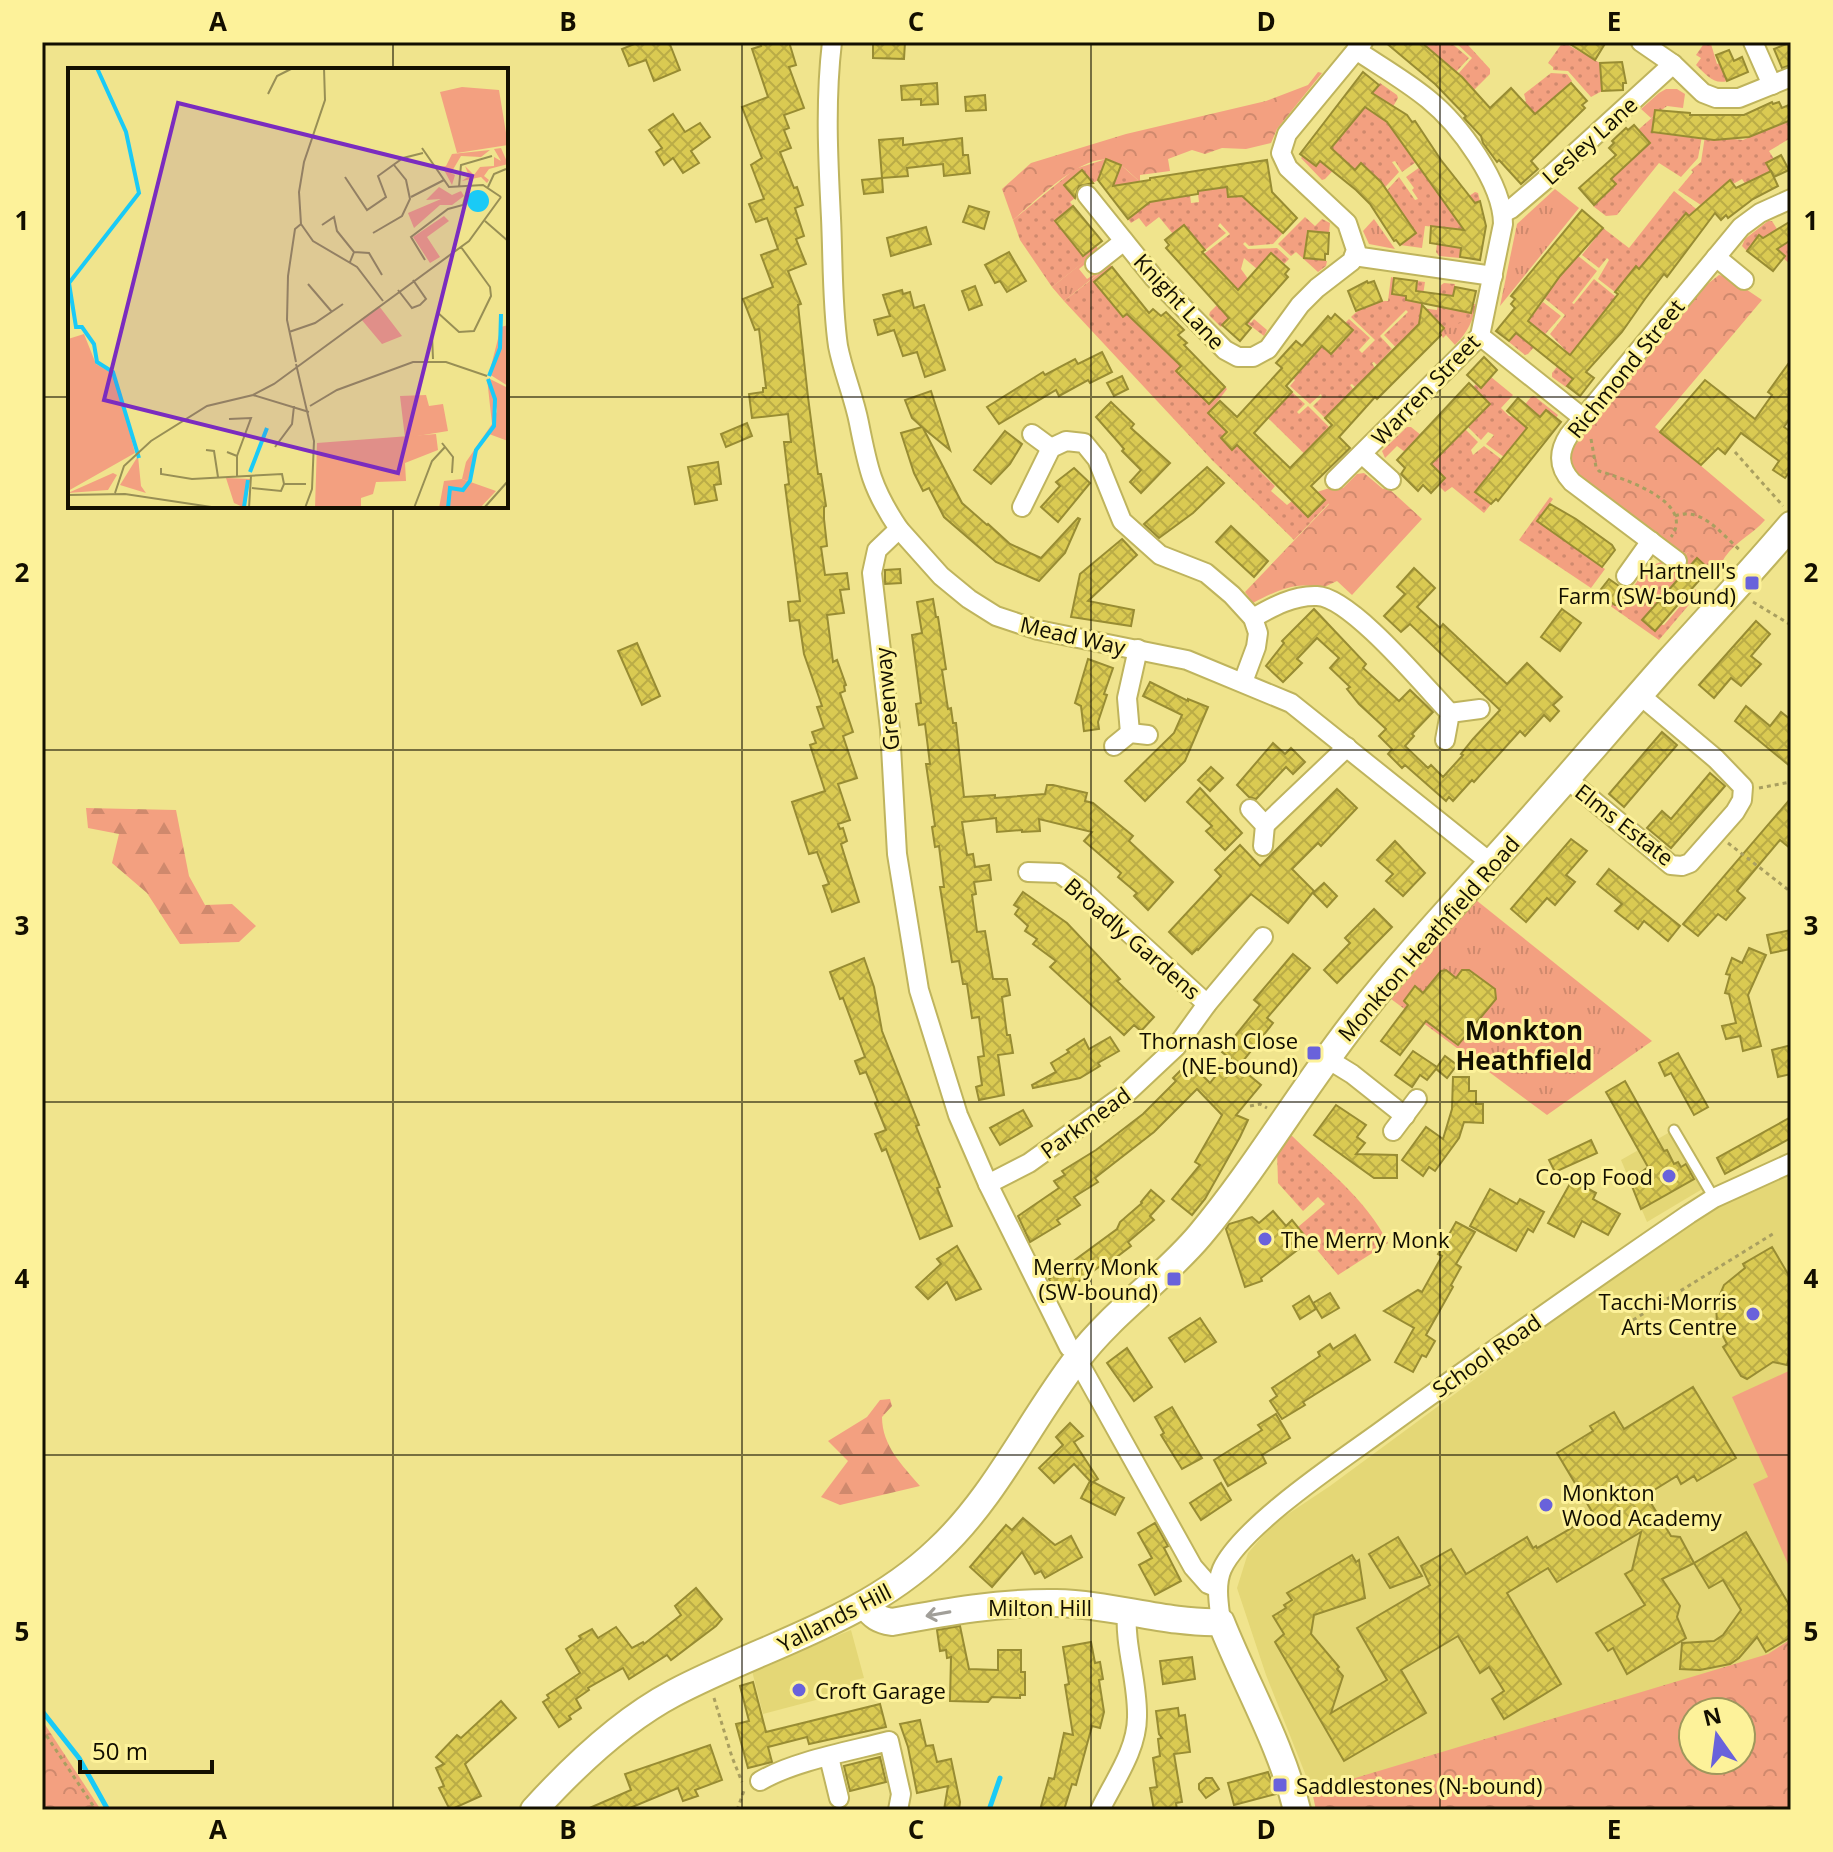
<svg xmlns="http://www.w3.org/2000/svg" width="1833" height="1852" viewBox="0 0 1833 1852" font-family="'Open Sans',sans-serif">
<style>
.built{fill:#e4d776;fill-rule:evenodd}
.grass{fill:url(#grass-tufts)}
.forest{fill:url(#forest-firs)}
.park{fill:url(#park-crowns);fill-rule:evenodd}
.garden{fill:url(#garden-dots)}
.pitch{fill:#f3a080}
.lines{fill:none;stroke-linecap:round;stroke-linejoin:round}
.stream{stroke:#1acaf6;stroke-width:5}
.building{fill:url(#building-cross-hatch);stroke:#988c33;stroke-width:2}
.lane-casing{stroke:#bfb45d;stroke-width:13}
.street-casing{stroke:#bfb45d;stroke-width:22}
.secondary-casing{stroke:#bfb45d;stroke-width:30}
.path{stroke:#a99f60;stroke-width:3;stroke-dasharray:4 4;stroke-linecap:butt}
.lane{stroke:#fff;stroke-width:9}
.street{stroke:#fff;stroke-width:18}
.secondary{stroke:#fff;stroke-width:26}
.oneway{stroke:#a19f99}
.grid{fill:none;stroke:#130f00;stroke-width:2;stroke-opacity:0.55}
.poi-dot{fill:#6962db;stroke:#fdf29a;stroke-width:3}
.labels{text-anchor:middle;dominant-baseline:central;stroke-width:6;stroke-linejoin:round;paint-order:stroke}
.street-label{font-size:22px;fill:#130f00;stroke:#fdf29a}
.poi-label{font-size:22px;fill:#130f00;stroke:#fdf29a;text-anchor:end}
.quarter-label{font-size:26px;font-weight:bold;fill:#130f00;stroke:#fdf29a}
.inset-river{fill:none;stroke:#1acaf6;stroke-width:4}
.inset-road{fill:none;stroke:#988f55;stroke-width:2}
.view{fill:#7b2cbf;fill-opacity:0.15;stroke:#7b2cbf;stroke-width:4}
.inset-edge{fill:none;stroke:#130f00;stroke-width:4}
.neatline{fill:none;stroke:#130f00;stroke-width:3}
.grid-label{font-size:26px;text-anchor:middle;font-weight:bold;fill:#130f00}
</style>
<defs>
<pattern id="grass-tufts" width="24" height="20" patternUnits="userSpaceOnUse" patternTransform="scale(2)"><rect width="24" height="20" fill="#f3a080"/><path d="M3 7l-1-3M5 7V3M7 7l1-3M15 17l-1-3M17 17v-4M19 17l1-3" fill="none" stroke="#cf896d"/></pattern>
<pattern id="forest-firs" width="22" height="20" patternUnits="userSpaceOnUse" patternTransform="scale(2)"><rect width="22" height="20" fill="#f3a080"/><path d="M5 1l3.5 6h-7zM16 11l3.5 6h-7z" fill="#cf896d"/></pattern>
<pattern id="park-crowns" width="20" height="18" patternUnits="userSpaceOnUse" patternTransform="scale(2)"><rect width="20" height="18" fill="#f3a080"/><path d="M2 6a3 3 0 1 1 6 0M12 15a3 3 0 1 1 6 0" fill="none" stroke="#cf896d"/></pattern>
<pattern id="garden-dots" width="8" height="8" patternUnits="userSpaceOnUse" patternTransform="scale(2)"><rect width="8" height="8" fill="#f3a080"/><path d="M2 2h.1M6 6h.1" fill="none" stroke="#cf896d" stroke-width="1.8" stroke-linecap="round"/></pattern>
<pattern id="building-cross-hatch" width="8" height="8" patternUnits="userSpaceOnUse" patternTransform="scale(2)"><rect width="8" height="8" fill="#daca52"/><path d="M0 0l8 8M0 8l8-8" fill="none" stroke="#baac46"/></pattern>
</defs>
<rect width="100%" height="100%" fill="#f0e48d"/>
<!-- built -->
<g class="built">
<path d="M1670 1132 1704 1188 1647 1222 1621 1160Z"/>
<path d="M1791 1172V1810H1316L1312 1791 1266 1675 1237 1588 1248 1553 1273 1524 1330 1486 1616 1275 1707 1212ZM1693 1712H1741V1760H1693Z"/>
<path d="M851 1630 864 1678 850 1681V1691L763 1714 752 1671Z"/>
</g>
<!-- grass -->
<g class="grass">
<path d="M1666 89H1677L1685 94 1683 108 1667 106 1651 118 1641 109 1659 93Z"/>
<path d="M1555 189 1579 208 1500 306 1517 224Z"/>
<path d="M1374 219 1395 249 1369 244 1363 231Z"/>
<path d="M1087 259 1089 261 1079 269 1087 279 1098 272 1099 273 1064 301 1052 287Z"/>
<path d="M1473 304H1476C1473 321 1468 332 1455 345L1446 335 1443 338 1440 333 1444 328 1470 318Z"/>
<path d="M1476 900 1652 1041 1547 1115 1391 999Z"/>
</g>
<!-- forest -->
<g class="forest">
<path d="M86 808 176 810 189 876 205 905 232 904 256 926 239 942 180 944 147 893 112 863 119 834 88 828Z"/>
<path d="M890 1399 892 1406 882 1417C882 1446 903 1466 920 1486L840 1505 821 1497 848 1461 828 1441 867 1417 880 1400Z"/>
</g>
<!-- park -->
<g class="park">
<path d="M1318 72 1322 73 1277 129 1271 143 1246 149 1222 148 1205 154 1192 150 1168 159 1170 171 1140 175V182C1130 173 1122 163 1109 160 1082 154 1033 203 1013 220L1002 189 1031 163 1126 134 1266 101 1308 85Z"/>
<path d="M1719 275 1728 277 1762 300 1655 427 1765 520C1753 534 1736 541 1725 557 1721 563 1720 568 1715 574L1688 552 1683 557 1582 482C1573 469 1568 463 1573 448L1705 286Z"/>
<path d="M1364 473 1383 489 1387 487 1422 519 1352 595 1337 581 1320 589C1299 579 1272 593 1253 603L1245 592 1329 504 1317 492 1339 485 1343 488 1357 474Z"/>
<path d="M1791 1639V1810H1316L1312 1791 1768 1654ZM1741 1712V1760H1693V1712Z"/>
<path d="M42 1720 101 1810H42Z"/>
</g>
<!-- garden -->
<g class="garden">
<path d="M1421 42H1450L1469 58 1455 73Z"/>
<path d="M1455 42H1470L1468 45 1490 69V74L1474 90 1458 74 1472 58Z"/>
<path d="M1563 42 1600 63 1602 91 1591 97 1568 71 1553 70V67L1548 63Z"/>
<path d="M1705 42H1715L1711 44 1717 64 1732 58 1721 66 1727 81C1713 85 1706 74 1696 65L1701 58 1696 55Z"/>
<path d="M1551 73 1567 74 1572 81 1531 118 1520 106 1526 101 1524 94Z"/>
<path d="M1380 83 1397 95 1398 98 1385 120 1392 125 1401 111 1409 117 1392 129 1416 162 1402 172 1395 161 1392 162 1399 172 1377 196 1372 191 1381 181 1361 164 1355 170 1343 160 1325 179 1322 180 1301 158 1303 156 1316 166 1317 134 1333 147 1363 109 1362 105Z"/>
<path d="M1784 107 1791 123 1789 139 1769 151 1774 159 1767 163 1771 171 1755 198 1742 179 1733 184 1729 181 1706 201 1704 207 1678 190 1693 172 1691 170 1701 162 1705 136 1743 140 1787 121Z"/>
<path d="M1655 115 1702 136 1698 158 1681 177 1659 163 1617 215 1606 216 1593 206 1616 185 1608 175 1626 165 1650 143 1638 130Z"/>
<path d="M1106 159 1098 180 1093 183 1082 171 1065 186 1075 198 1070 202 1073 206 1055 221 1083 256 1096 246 1099 250 1052 287 1020 240 1013 220 1075 169Z"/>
<path d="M1244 163 1247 179 1270 176V179L1263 183 1264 188 1250 203 1283 233 1273 244 1249 246 1245 242 1243 244 1248 249 1277 248 1289 259 1284 264 1271 253 1257 269 1244 258 1241 269 1251 283 1247 319 1251 323 1254 319 1267 330 1264 336 1234 313 1221 327 1209 315 1210 312 1228 294 1220 285 1227 278 1208 259 1196 260 1230 234 1220 223 1218 226 1226 233 1205 250 1184 225 1173 234 1159 217 1146 227 1139 218 1131 223 1128 219 1127 190 1113 200 1109 196 1121 165 1140 182 1147 202 1187 196 1189 187 1191 203 1199 202 1197 185 1226 181 1229 197 1236 196 1235 165Z"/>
<path d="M1420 167 1456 205 1475 192 1478 193 1480 201 1464 205 1469 228 1463 234 1460 258 1439 256 1436 252 1439 227 1425 226 1422 248 1400 245 1416 233 1394 201 1380 198 1399 177 1415 200 1418 199 1412 190 1414 188 1406 177Z"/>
<path d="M1674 191 1700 212 1694 219 1685 213 1669 234 1654 281 1635 267 1615 292 1598 279 1609 260 1607 258 1599 268 1582 255 1603 228 1629 248Z"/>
<path d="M1305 217 1315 226 1322 219 1330 223 1329 233 1307 231 1304 257 1327 261 1326 266 1318 272 1296 252 1291 256 1278 244Z"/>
<path d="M1768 221H1772L1777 229 1780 227 1789 241 1791 240V265L1783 258 1785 256 1759 235 1747 251 1742 246 1745 239Z"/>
<path d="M1577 255 1597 271 1572 303 1574 304 1594 279 1632 310 1566 387 1552 377V373L1568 353 1550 334 1565 315 1543 297Z"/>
<path d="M1110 265 1112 267 1094 282 1122 317 1141 303 1143 305 1137 312 1138 324 1172 357 1177 353 1193 354 1177 371 1209 403 1225 387 1227 389 1209 413 1232 427 1221 439 1233 450 1244 438 1246 441 1240 448 1255 463 1270 448 1275 453 1259 470 1275 486 1271 491 1287 505 1292 501 1308 517 1325 500 1329 503 1294 540 1212 460 1064 301Z"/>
<path d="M1391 277 1394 278 1392 294 1415 297 1417 281 1425 282 1421 308 1437 310 1441 285 1444 283 1455 284 1451 309 1471 313 1470 318 1446 330 1429 314 1401 342 1404 356 1384 335 1408 312 1406 310 1380 336 1392 349 1377 365 1374 362 1372 363 1375 368 1355 387 1352 384 1350 385 1353 389 1325 418 1313 406 1322 397 1321 394 1310 404 1290 386 1295 380 1293 378 1322 346 1332 354 1353 331 1345 323 1349 319 1370 338 1359 350 1362 353 1375 340 1351 317C1359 308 1376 300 1388 301Z"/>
<path d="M1543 302 1561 316 1528 354 1525 355 1509 342 1524 323 1511 313 1515 308 1529 319Z"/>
<path d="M1491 377 1513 395 1501 408 1509 416 1515 417 1531 397 1534 396 1558 415 1556 418 1545 410 1504 457 1486 444 1494 435 1488 432 1481 440 1468 427 1490 404 1473 387 1476 384 1480 387Z"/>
<path d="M1292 392 1305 404 1297 412 1299 414 1308 406 1337 435H1322L1306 451 1326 471 1324 473 1268 418Z"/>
<path d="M1407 427H1411L1442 452 1465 429 1478 442 1471 450 1473 455 1484 446 1501 459 1476 491 1491 504 1484 513 1452 487 1445 492 1438 485 1445 478 1412 445 1405 452 1397 446 1385 458 1382 451Z"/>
<path d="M1550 497 1553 499 1538 521 1605 569 1591 588 1519 540Z"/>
<path d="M1688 552 1697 558 1681 576 1693 587 1690 591 1677 580 1662 598 1674 609 1670 613 1657 602 1642 620 1664 625 1695 589 1699 593 1659 640 1596 596 1598 593 1618 607 1648 567 1661 562 1672 572Z"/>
<path d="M1290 1134C1324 1167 1367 1200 1388 1243L1338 1275 1298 1227 1325 1204 1318 1197 1303 1211 1278 1183 1277 1151Z"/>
</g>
<!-- pitch -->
<path class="pitch" d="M1791 1370V1571L1753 1484 1768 1477 1732 1397Z"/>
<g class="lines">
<!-- stream -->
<g class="stream">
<path d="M42 1711 79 1758 108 1810"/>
<path d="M989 1810 1000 1778"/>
</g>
</g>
<!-- building -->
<g class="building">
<path d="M639 42H669L680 70 654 81 646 60 629 66 622 49Z"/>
<path d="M760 42H789L796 65 789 67 804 108 784 115 789 128 784 130 791 148 780 152 794 188 797 187 803 205 795 208 804 236 796 239 806 264 788 271 801 304 798 305 808 397 818 474H821L826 506 824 507V519L827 546 821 547 825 575 847 573 849 589 840 590 844 613 827 615 833 662 837 660 846 685 844 686 845 691 840 693 853 732 843 736 857 778 838 784 850 820 838 824 840 829 843 828 847 841 841 844 859 902 832 912 823 886 829 884 817 852 809 854 792 802 825 791 810 745 816 743 812 732 824 728 817 707 822 706 804 654 799 620 790 621 788 602 800 601 785 485 789 484 784 442H791L788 414 752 418 749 394 763 392V388H766L759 329 755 330 743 299 773 287 761 255 778 249 767 218 756 222 749 204 764 199 751 165 762 158 742 107 768 97 752 49 761 46Z"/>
<path d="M873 42H905L904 59 873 58Z"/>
<path d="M1385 42H1421L1462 77 1490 108 1511 88 1535 114 1571 83 1587 101 1582 105 1585 108 1531 161 1538 169 1521 184 1499 160 1497 162 1483 143 1481 136 1464 118 1466 116 1435 84Z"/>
<path d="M1567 42H1606L1595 60Z"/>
<path d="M1791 42V65L1782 68 1774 49Z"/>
<path d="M1729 50 1734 61 1742 57 1748 72 1727 81 1716 55Z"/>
<path d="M1622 62 1626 83H1623V90L1602 91 1600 63Z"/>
<path d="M1363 72 1379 85 1372 93 1407 115 1412 122 1415 121 1441 160 1475 203 1480 201 1486 226 1480 260 1460 257 1461 248 1430 243 1431 226 1464 230 1387 122 1365 107 1331 148 1355 170 1361 163 1381 182 1416 233 1400 245 1396 240 1394 241 1370 204 1356 190 1320 161 1316 166 1300 154Z"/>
<path d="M937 83 938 104 921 105V99L902 100 901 86Z"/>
<path d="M985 95 986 110 966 111 965 97Z"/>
<path d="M1772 102 1773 104 1779 102 1782 108 1791 104V120L1749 137 1714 140 1652 132 1655 110 1690 113V115H1744Z"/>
<path d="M673 114 685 132 700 123 710 137 691 151 699 163 683 173 673 158 664 165 656 152 662 148 649 130Z"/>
<path d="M1634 125 1650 143 1611 179 1616 184 1594 205 1579 188 1616 155 1609 148 1614 143 1612 141 1626 128 1628 130Z"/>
<path d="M903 138V145L962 138 963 155H968L970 173 944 176 943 164 907 168 908 176 882 178 879 140Z"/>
<path d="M1781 155 1789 170 1774 177 1766 163Z"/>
<path d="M1106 159 1121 165 1113 186 1150 180V178L1267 160 1272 192 1297 218 1283 233 1242 196 1228 197 1227 187 1198 191V194L1150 202 1128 219 1098 180Z"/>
<path d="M1082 170 1093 183 1079 186 1075 198 1064 185Z"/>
<path d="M1771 171 1778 186 1753 199 1728 218 1726 215 1721 220 1715 213 1667 277 1664 274 1645 299 1622 332 1586 372 1594 378 1580 396 1567 386 1573 379 1516 333 1509 341 1496 331 1515 308 1511 304 1515 299 1511 296 1582 210 1603 228 1560 276 1528 321 1570 355 1618 294 1615 292 1636 266 1639 269 1686 213 1689 216 1730 180 1736 188Z"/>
<path d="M882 178 883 192 864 194 862 180Z"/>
<path d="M969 206 989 212 984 229 963 222Z"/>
<path d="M1073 206 1102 241 1083 256 1055 221Z"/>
<path d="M1791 221V240L1777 249 1785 256 1773 271 1747 251 1759 235 1763 238Z"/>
<path d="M1184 225 1205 250 1202 252 1238 290 1271 253 1289 269 1285 274 1288 277 1246 324 1251 328 1240 341 1222 325 1229 318 1166 248 1169 245 1165 240Z"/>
<path d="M926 227 931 244 891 256 887 238Z"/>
<path d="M1308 231 1329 233 1328 254H1325V260L1304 258Z"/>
<path d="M1009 252 1026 281 1007 292 1000 281 995 283 985 265Z"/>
<path d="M1112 267 1149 313 1153 309 1161 316 1166 312 1184 330 1178 335 1187 343 1184 345 1225 387 1209 404 1176 371 1181 366 1127 314 1123 317 1094 282Z"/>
<path d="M1394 278 1417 281 1416 291 1453 296 1455 287 1476 291 1471 313 1406 300V296L1392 294Z"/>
<path d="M1367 281 1368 283 1374 281 1382 301 1356 311 1348 291Z"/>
<path d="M975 286 982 305 969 310 962 291Z"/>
<path d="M902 290 903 294 910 292 914 308 924 305 945 370 925 377 917 352 903 356 894 330 878 335 874 320 890 316 883 295Z"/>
<path d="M1422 305 1444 328 1440 333 1441 335 1377 399 1375 397 1339 437 1350 448 1311 486 1325 500 1308 517 1237 445 1232 450 1221 438 1227 432 1208 413 1220 401 1237 417 1282 368 1276 363 1296 341 1302 346 1328 316 1331 319 1335 314 1353 330 1331 354 1322 346 1286 386 1292 392 1254 433 1290 468 1332 425 1325 418 1419 324Z"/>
<path d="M1102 352 1112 372 1090 383 1088 380 1059 396 1056 390 999 424 987 407 1043 372 1045 375 1075 359 1078 364Z"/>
<path d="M1484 357 1497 370 1481 388 1467 375Z"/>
<path d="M1791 360V417L1784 427 1791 432V470L1785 478 1773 470 1779 461 1741 433 1725 454 1718 448 1701 465 1660 432 1705 380 1755 419 1772 395 1768 392Z"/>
<path d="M1122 376 1128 389 1114 396 1107 383Z"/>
<path d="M1469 383 1490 404 1431 464 1445 478 1431 493 1423 485 1418 491 1401 474 1405 468 1397 460Z"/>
<path d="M931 391 950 450 923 428 962 503 987 525 988 524 1010 544 1041 558 1078 518 1080 519 1065 553 1039 581 996 562 944 517 929 488 923 491 914 473 901 433 922 427 912 418 905 400Z"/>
<path d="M1518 398 1540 417 1546 410 1561 422 1498 501 1496 499 1491 504 1475 492 1527 428 1507 411Z"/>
<path d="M1111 402 1134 424 1131 428 1170 463 1141 493 1130 482 1141 470 1122 451 1124 449 1119 443 1096 417Z"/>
<path d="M747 423 752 436 726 447 721 434Z"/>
<path d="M1005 431 1022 444 1010 464 991 484 974 470Z"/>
<path d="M718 462 721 484 714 485 717 500 695 504 688 467Z"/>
<path d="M1207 467 1224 483 1193 513 1159 538 1144 524Z"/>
<path d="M1074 468 1090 483 1058 522 1041 507 1060 486 1056 482Z"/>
<path d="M1550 504 1576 519 1612 545 1615 550 1602 567 1537 521Z"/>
<path d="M1231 526 1268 561 1254 577 1216 542Z"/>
<path d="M1122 539 1137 555 1088 601 1134 610 1131 626 1071 617 1080 574Z"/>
<path d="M1697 558 1709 569 1655 631 1642 620Z"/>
<path d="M1414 568 1435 588 1417 607 1440 628 1443 624 1507 684 1527 663 1562 697 1553 705 1559 711 1550 721 1544 715 1525 736 1520 731 1474 782 1472 780 1453 801 1449 797 1446 801 1405 765 1402 768 1388 754 1392 749 1379 736 1386 729 1359 704 1347 689 1350 687 1330 668 1339 658 1317 638 1297 659 1302 663 1283 682 1266 666 1284 643 1282 641 1314 609 1366 664 1363 668 1399 701 1410 690 1433 712 1412 734 1414 736 1405 746 1428 768 1431 765 1443 777 1463 755 1461 754 1473 739 1500 710 1410 624 1401 632 1384 616 1405 594 1397 587Z"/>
<path d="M900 569 901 583 885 584V570Z"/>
<path d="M1609 579 1629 593 1620 605H1615L1598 593Z"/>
<path d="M933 599 936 617H938L946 669 942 670 948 709 951 708 953 723H956L964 797 995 795V798L1045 794 1047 785H1053L1087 793 1085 801 1093 803 1133 836 1129 841 1173 882 1148 910 1134 896 1137 893 1118 877 1121 873 1084 841 1092 832 1039 819 1040 831 1022 832V830L997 832 996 818 962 822 967 855 973 854 975 867 989 865 991 880 974 882 976 894 972 895 977 932 985 931 993 979H1007L1010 995 1002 997 1007 1035H1010L1013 1053 998 1055 1004 1095 979 1100 976 1087 982 1085 978 1057 984 1056 979 1017 972 1018 967 984H963L959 961 952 962 940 887H944L939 846 935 847 932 827 935 826 926 764H930L925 724 919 725 916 704 921 703 912 635 922 633 917 602Z"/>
<path d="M1562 609 1581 623 1560 651 1541 637Z"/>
<path d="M1756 621 1770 634 1751 656 1761 664 1741 686 1731 678 1714 698 1699 685Z"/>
<path d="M637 643 660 696 642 705 618 651Z"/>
<path d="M1088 659 1113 668 1104 694 1107 695 1098 722 1099 729 1084 731 1081 706 1075 703Z"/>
<path d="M1150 682 1188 701V699L1208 707 1185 761 1145 801 1125 781 1174 733 1182 715 1143 696Z"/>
<path d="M1746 706 1770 726 1781 712 1791 720V767L1735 721Z"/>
<path d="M1662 732 1677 745 1624 807 1609 794Z"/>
<path d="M1273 743 1285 754 1291 748 1305 762 1293 774 1286 767 1256 799 1249 797 1237 785Z"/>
<path d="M1211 767 1223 778 1210 791 1198 780Z"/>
<path d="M1710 773 1725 786 1671 848 1647 828 1662 811 1671 819Z"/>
<path d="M1200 788 1242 833 1225 850 1206 831 1212 826 1187 802Z"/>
<path d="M1337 789 1357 808 1321 846 1318 843 1292 869 1314 891 1288 923 1251 894 1198 950 1197 949 1192 954 1169 932 1221 876 1215 870 1240 845 1260 866Z"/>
<path d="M1791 798V849L1780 840 1737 891 1745 898 1726 920 1718 914 1698 936 1683 924Z"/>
<path d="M1571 839 1587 851 1566 875 1575 882 1555 905 1547 898 1526 922 1511 909Z"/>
<path d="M1395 841 1425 873 1403 896 1386 881 1393 874 1377 860Z"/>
<path d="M1609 869 1680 926 1668 941 1644 921 1638 929 1615 911 1622 904 1597 884Z"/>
<path d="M1324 883 1337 896 1327 907 1313 893Z"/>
<path d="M1023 892 1067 923 1120 979 1117 981 1154 1017 1141 1031 1134 1025 1124 1035 1050 967 1056 961 1033 944 1037 939 1025 931 1028 926 1015 914 1019 908 1014 905Z"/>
<path d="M1374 909 1392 927 1337 983 1324 970 1350 943 1345 938Z"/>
<path d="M1791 930V949L1771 953 1767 935Z"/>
<path d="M1749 948 1766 955 1748 995 1761 1046 1743 1051 1740 1036 1726 1039 1722 1026 1736 1023 1729 994 1725 993 1730 975 1726 974 1732 958 1742 963Z"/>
<path d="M1293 954 1310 968 1267 1018 1273 1023 1239 1066 1222 1052 1260 1005 1254 1000Z"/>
<path d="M864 958 874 987 882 1031 919 1125 916 1126 940 1187 937 1188 952 1226 920 1239 886 1149 882 1151 875 1134 886 1130 875 1103 878 1102 866 1072 860 1074 855 1061 865 1057 843 998 840 999 830 972Z"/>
<path d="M1446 970 1456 978 1462 970H1469L1495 989 1496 999 1458 1045 1426 1021 1400 1055 1381 1041 1408 1005 1404 1001 1415 986 1423 993 1441 971Z"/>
<path d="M1110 1037 1119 1051 1098 1063 1100 1066 1080 1078 1033 1088 1032 1085 1056 1072 1051 1063 1069 1052 1067 1050 1084 1039 1089 1049Z"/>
<path d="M1791 1045V1074L1778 1077 1772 1050Z"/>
<path d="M1413 1051 1437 1067 1445 1056 1457 1065 1447 1078 1436 1069 1427 1080 1420 1075 1412 1087 1395 1075Z"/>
<path d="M1678 1053 1708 1107 1694 1115 1671 1073 1665 1076 1659 1063Z"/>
<path d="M1229 1059 1261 1085 1236 1115 1248 1120 1240 1137 1205 1199 1192 1215 1172 1199 1200 1165 1195 1162 1222 1115 1197 1089 1154 1132 1095 1178 1098 1182 1074 1197 1080 1205 1057 1220 1060 1224 1030 1242 1018 1216 1059 1188 1054 1181 1065 1175 1062 1171 1096 1150 1143 1114 1176 1081 1173 1078 1189 1062 1210 1083Z"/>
<path d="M1453 1077H1469V1091H1476V1104H1483V1123L1464 1122 1459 1138 1435 1171 1429 1167 1423 1176 1402 1160 1426 1127 1443 1139 1452 1109Z"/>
<path d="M1625 1081 1664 1151 1667 1150 1674 1164 1678 1162 1681 1167 1686 1164 1694 1179 1641 1209 1630 1181 1648 1167 1606 1092Z"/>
<path d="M1336 1105 1366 1125 1357 1137 1365 1143 1356 1154 1397 1155V1178H1374L1314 1135Z"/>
<path d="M1023 1110 1032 1126 1000 1145 990 1128Z"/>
<path d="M1791 1117V1138L1725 1174 1717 1158Z"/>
<path d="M1591 1140 1597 1153 1555 1172 1549 1160Z"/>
<path d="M1572 1180 1596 1193 1593 1199 1620 1214 1608 1235 1582 1221 1574 1237 1548 1223Z"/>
<path d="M1490 1189 1517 1204 1520 1199 1544 1212 1533 1232 1528 1229 1516 1251 1470 1226Z"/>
<path d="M1151 1190 1164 1201 1150 1216 1154 1220 1128 1242 1131 1246 1105 1266 1103 1264 1057 1297 1049 1279 1117 1229 1120 1222 1142 1203 1141 1202Z"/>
<path d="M1273 1211 1286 1226 1292 1220 1305 1236 1296 1242 1300 1248 1261 1278 1262 1281 1245 1287 1226 1229 1229 1224 1252 1217 1259 1223Z"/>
<path d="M1456 1222 1475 1232 1456 1264 1461 1267 1451 1285 1453 1287 1426 1335 1435 1341 1426 1357 1422 1355 1413 1372 1395 1362 1414 1328 1384 1311 1418 1290 1422 1292 1442 1256 1438 1254Z"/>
<path d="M957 1246 981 1289 956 1300 947 1282 928 1299 916 1287 941 1264 937 1259Z"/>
<path d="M1772 1247 1791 1279V1349L1787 1365 1773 1362 1747 1379 1741 1376 1723 1347 1727 1344 1717 1324 1716 1304 1724 1285 1745 1268 1743 1264Z"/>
<path d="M1330 1293 1339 1308 1322 1318 1313 1303Z"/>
<path d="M1309 1296 1316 1309 1300 1319 1293 1306Z"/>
<path d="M1200 1318 1216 1342 1185 1362 1169 1338Z"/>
<path d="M1355 1335 1370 1360 1303 1402 1305 1405 1282 1419 1270 1401 1277 1396 1272 1388 1320 1356 1318 1352 1330 1344 1333 1349Z"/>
<path d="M1127 1348 1152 1387 1134 1401 1107 1363Z"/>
<path d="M1693 1387 1736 1458 1697 1481 1694 1476 1681 1484 1677 1476 1646 1495 1671 1536 1680 1537 1694 1563 1746 1532 1791 1608V1637L1766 1652 1757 1637 1739 1658 1730 1664 1700 1670 1680 1669 1682 1643 1714 1641 1723 1635 1741 1610 1723 1580 1709 1588 1694 1563 1662 1579 1680 1606 1677 1617 1686 1638 1627 1674 1613 1648 1608 1651 1596 1633 1645 1605 1625 1574 1632 1570 1641 1532 1557 1582 1548 1568 1507 1593 1561 1684 1504 1719 1492 1699 1504 1691 1489 1667 1480 1673 1458 1636 1401 1670 1426 1713 1344 1761 1275 1642 1284 1634 1273 1616 1286 1608 1284 1605 1292 1600 1287 1593 1352 1555 1356 1562 1359 1560 1365 1598 1314 1615 1311 1634 1339 1667 1337 1669 1343 1676 1331 1713 1387 1680 1357 1628 1430 1585 1421 1566 1451 1549 1466 1574 1527 1537 1533 1548 1536 1546 1537 1548 1594 1515 1557 1453 1593 1431 1590 1426 1614 1412 1624 1429Z"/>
<path d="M1172 1407 1202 1458 1182 1469 1161 1435 1164 1433 1155 1417Z"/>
<path d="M1276 1414 1290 1438 1262 1455 1266 1463 1228 1486 1214 1460 1262 1430 1258 1425Z"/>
<path d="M1070 1423 1083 1436 1074 1442 1098 1479 1093 1482 1124 1498 1115 1515 1081 1498 1090 1481 1074 1464 1054 1483 1039 1468 1063 1445 1056 1437Z"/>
<path d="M1221 1483 1231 1500 1201 1520 1190 1503Z"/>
<path d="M1023 1518 1055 1545 1071 1536 1082 1557 1045 1578 1041 1571 1035 1574 1022 1552 992 1587 970 1567 1006 1525 1012 1530Z"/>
<path d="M1155 1523 1168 1546 1164 1548 1181 1581 1155 1595 1139 1565 1152 1558 1138 1533Z"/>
<path d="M1398 1537 1422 1576 1390 1588 1369 1554Z"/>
<path d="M696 1588 722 1619 716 1626 671 1660 667 1655 629 1679 623 1668 588 1688 589 1690 576 1699 581 1708 569 1716 571 1719 559 1727 543 1702 549 1698 547 1695 580 1673 566 1649 581 1639 579 1636 592 1629 598 1638 616 1627 632 1648 643 1642 644 1644 681 1615 675 1606Z"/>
<path d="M960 1626 969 1669 998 1670V1650H1021V1672H1025V1695H1020V1698L992 1697 988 1702 950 1701 951 1657 947 1658 946 1650 940 1651 937 1630Z"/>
<path d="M1091 1642 1095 1663 1100 1662 1103 1679 1099 1680 1104 1712 1100 1728 1092 1726 1076 1785 1072 1784 1064 1810H1040L1049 1778 1054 1779 1064 1733 1073 1735 1065 1685 1069 1684 1063 1647Z"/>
<path d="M1192 1657 1195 1679 1163 1684 1160 1661Z"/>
<path d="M753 1682 766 1732 880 1704 886 1727 809 1744 807 1737 768 1747 772 1762 748 1768 736 1724 749 1721 740 1686Z"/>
<path d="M501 1701 516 1718 465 1764 481 1796 450 1810 439 1788 444 1786 436 1768 444 1764 436 1757 457 1735 461 1738Z"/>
<path d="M1178 1708 1179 1716 1185 1715 1190 1752 1174 1754 1182 1802 1176 1803 1177 1810H1154L1150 1788 1157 1787 1153 1758 1160 1756 1158 1739 1162 1738 1159 1734 1156 1711Z"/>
<path d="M920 1720 926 1746 933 1745 937 1762 951 1759 960 1802 959 1810H944L948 1786 917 1793 908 1747 900 1724Z"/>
<path d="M710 1745 722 1780 695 1790 698 1796 683 1801 678 1788 625 1810H585L631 1790 625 1774Z"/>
<path d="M880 1757 886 1782 850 1791 844 1766Z"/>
<path d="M1268 1772 1276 1794 1234 1805 1228 1783Z"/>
<path d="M1206 1778H1212L1219 1789 1206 1798 1199 1789V1784Z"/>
</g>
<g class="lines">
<!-- lane casing -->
<g class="lane-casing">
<path id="lane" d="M1674 1130 1714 1198"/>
</g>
<!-- street casing -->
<g class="street-casing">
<g id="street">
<path d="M832 42C825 101 828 159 831 218 833 260 832 305 838 346 843 372 854 397 859 423 868 469 872 489 899 529L877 550 872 573 890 729 897 854 919 990 958 1115 988 1184 1069 1347"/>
<path d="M1641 42 1673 64 1703 93 1716 98H1739L1791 77"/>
<path d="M1753 42 1772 85"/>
<path d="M1087 195 1154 278 1225 350 1238 357H1253L1268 349 1300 305 1317 288 1352 261 1356 250 1347 223 1288 168 1281 153 1287 134 1363 42"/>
<path d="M1503 213 1511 209 1550 176 1673 64"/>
<path d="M1354 256 1493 276"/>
<path d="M1716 257 1744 280"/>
<path d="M1095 264 1124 241"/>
<path d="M1480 336 1583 418"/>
<path d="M1032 434 1051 448"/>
<path d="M1362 454 1391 480"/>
<path d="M1335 480 1480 336 1503 224C1503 183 1459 124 1428 99 1406 81 1380 66 1356 50"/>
<path d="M1022 507 1051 448 1066 441 1084 443 1097 459 1122 521 1160 555 1206 573 1232 595 1253 618 1258 633 1256 647 1243 682"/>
<path d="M899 529 941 576 969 599 996 616 1038 630 1187 660 1291 703 1491 863"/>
<path d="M1677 561 1572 482C1558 467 1558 452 1569 435L1741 227 1760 213 1791 199"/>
<path d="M1626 576 1651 541"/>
<path d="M1253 618C1272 607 1294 595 1317 596 1351 597 1425 687 1450 713"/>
<path d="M1130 733 1127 698 1138 649"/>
<path d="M1445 740 1450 713 1480 709"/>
<path d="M1114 746 1130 733 1148 735"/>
<path d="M1567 779 1671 865 1682 866 1690 863 1735 812 1742 800 1743 787 1716 759 1641 696"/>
<path d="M1250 809 1265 825 1263 846"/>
<path d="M1265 825 1347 747"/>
<path d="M1028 872 1059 873 1080 888 1207 1004"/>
<path d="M1326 1058 1352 1074 1405 1116"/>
<path d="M1393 1131 1417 1099"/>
<path d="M988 1184 1029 1163 1128 1092 1176 1047 1207 1004 1263 937"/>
<path d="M1077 1359 1193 1567 1208 1584 1218 1588"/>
<path d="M1221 1622C1219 1605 1215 1585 1222 1569 1241 1527 1338 1462 1377 1434 1480 1359 1584 1286 1689 1214L1714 1198 1791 1163"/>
<path d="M829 1757 839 1798"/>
<path d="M760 1781C794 1761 851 1751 889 1741L901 1794 898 1810"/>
<path d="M1100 1810C1114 1781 1137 1750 1137 1717 1138 1681 1124 1646 1127 1610"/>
</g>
</g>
<!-- secondary casing -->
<g class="secondary-casing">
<g id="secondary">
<path d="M866 1606C873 1616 879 1620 892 1622 946 1612 1001 1602 1056 1603 1112 1604 1166 1624 1221 1622 1246 1685 1281 1744 1297 1810"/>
<path d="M534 1810C574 1766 621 1721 674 1693 763 1646 863 1622 938 1550 996 1496 1030 1420 1078 1358 1113 1312 1163 1279 1200 1235 1257 1167 1301 1090 1356 1020 1404 957 1459 899 1512 840 1565 781 1616 721 1669 661 1710 616 1752 571 1791 525"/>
</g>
</g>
<!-- path -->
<g class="path">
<path d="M1591 439 1596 467 1599 471C1622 478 1697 502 1671 537"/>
<path d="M1735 452 1783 506"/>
<path d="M1675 516C1702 506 1721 534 1741 551"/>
<path d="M1753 602 1791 625"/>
<path d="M1759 788 1791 782"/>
<path d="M1728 843 1791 892"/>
<path d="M1250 1106 1260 1104 1267 1108"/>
<path d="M1633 1320 1776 1232"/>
<path d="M714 1698 732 1757 742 1782"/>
<path d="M42 1729 96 1810"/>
<path d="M737 1810 745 1788"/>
</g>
<!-- lane -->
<use href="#lane" class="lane"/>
<!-- street -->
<use href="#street" class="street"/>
<!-- secondary -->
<use href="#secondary" class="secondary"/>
</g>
<!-- one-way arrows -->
<defs><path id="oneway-shaft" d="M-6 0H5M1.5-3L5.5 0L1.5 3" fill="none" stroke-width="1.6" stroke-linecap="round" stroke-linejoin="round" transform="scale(2)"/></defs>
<use class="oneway" href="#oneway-shaft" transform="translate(938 1614) rotate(170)"/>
<!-- grid -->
<path class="grid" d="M393 42V70M742 42V1810M1091 42V1810M1440 42V1810M42 397H70M506 397H1791M393 506V1810M42 750H1791M42 1102H1791M42 1455H1791"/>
<!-- markers -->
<g class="poi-dot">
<rect x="1744" y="575" width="16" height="16" rx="4"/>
<rect x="1306" y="1045" width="16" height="16" rx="4"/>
<circle cx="1669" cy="1176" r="8"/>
<circle cx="1265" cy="1239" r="8"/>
<rect x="1166" y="1271" width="16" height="16" rx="4"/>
<circle cx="1753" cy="1314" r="8"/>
<circle cx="1546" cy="1505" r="8"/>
<circle cx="799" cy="1690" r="8"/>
<rect x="1272" y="1777" width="16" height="16" rx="4"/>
</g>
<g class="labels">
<!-- street labels -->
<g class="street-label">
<text transform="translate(1589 140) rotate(-42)">Lesley Lane</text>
<text transform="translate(1180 301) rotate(47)">Knight Lane</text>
<text transform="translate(1625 368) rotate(-51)">Richmond Street</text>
<text transform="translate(1425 389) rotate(-46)">Warren Street</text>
<text transform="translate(1073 635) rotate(13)">Mead Way</text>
<text transform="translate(886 699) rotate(-95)">Greenway</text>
<text transform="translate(1625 824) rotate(38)">Elms Estate</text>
<text transform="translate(1133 938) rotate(41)">Broadly Gardens</text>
<text transform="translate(1428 938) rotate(-49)">Monkton Heathfield Road</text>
<text transform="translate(1085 1122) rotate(-36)">Parkmead</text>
<text transform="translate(1486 1355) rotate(-35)">School Road</text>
<text x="1040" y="1607">Milton Hill</text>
<text transform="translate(834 1617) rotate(-27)">Yallands Hill</text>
</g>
<!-- poi labels -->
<g class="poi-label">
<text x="1736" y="570">Hartnell's<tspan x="1736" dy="25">Farm (SW-bound)</tspan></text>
<text x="1298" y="1040">Thornash Close<tspan x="1298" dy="25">(NE-bound)</tspan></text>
<text x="1653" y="1176">Co-op Food</text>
<text x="1281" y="1239" text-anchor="start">The Merry Monk</text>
<text x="1158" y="1266">Merry Monk<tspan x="1158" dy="25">(SW-bound)</tspan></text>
<text x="1737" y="1301">Tacchi-Morris<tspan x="1737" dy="25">Arts Centre</tspan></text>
<text x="1562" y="1492" text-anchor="start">Monkton<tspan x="1562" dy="25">Wood Academy</tspan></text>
<text x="815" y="1690" text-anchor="start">Croft Garage</text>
<text x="1296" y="1785" text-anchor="start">Saddlestones (N-bound)</text>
</g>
<!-- quarter labels -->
<g class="quarter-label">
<text x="1524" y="1030">Monkton<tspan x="1524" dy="30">Heathfield</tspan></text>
</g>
</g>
<!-- overview -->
<g transform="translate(68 68)">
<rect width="440" height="440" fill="#f0e48d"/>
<path d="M394 19 431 22 440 77 389 85 372 24ZM311 238 334 268 314 276 293 251ZM422 311 440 320V373L421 366 429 343ZM70 388 73 418 78 425 52 417ZM45 405 49 407 40 422 0 425ZM394 411 428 423 412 440H371L376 413Z" fill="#f3a080"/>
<path d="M419 310 426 317 427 358 408 385 400 413 394 411 398 394 424 356Z" fill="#f3a080"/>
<path d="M376 148 381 153 359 169 372 189 362 195 345 169ZM440 257V318L421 306 433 259ZM16 266 28 296 42 304 49 315 67 385 0 423V271ZM368 366 370 382 337 395 338 413 308 414 305 426 293 430V440H247L249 375ZM158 410 182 411 177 440 166 435Z" fill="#f3a080"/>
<path d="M433 80 440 96 421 101 416 108 421 112 419 115 413 109 394 113 401 108 397 98 406 107 412 99 426 98V89L433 93 426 81ZM422 82 413 89 393 88 383 105 387 107 384 117 375 100 367 99 378 98 384 86ZM371 119 384 127 393 123 396 128 384 137H372L346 160 340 145 373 131 358 132Z" fill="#f3a080"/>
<path d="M358 327 361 338 375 336 380 363 337 370 332 328Z" fill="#f3a080"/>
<path d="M399 133a11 11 0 1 1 22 0a11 11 0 1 1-22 0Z" fill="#1acaf6"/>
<path class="inset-river" d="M29 0 58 64 71 125 1 215 8 259H14L26 276 29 294 45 304 71 390M421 308 432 280 433 246M182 404 199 360M176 439 180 412M380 440 382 420 395 422 402 413 408 382 426 358 427 331 420 311"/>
<path class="inset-road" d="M200 26 209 8 225 0M354 80 381 119 415 117 433 129M277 109 299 142 318 129 310 108 335 90 355 85M391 119 393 97 424 88M420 119 426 106 438 101M343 129 376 112M417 153 440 173M233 156 245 173 289 199 315 233M254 157 266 149 269 163 286 184 282 194M305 165 334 148 342 131 338 112 326 97M286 184 301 185 314 207M357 192 343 169 380 141 395 137 400 118M240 216 264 244M330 222 344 240 352 237 358 231 345 212M369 244 391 264 406 263 423 228 422 219 393 179M221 264 247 255 275 236M364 267 365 291M228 294 219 252 220 208 227 161 233 156 231 124 236 94 257 32 256 0M228 296 246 373 244 421 237 440M185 327 241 344M242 338 269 322 345 294H378L419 308M161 351 183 350 169 388M374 375 385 389 384 405M207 379 224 356 226 338M138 382 146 383 150 409M159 384 169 388V408M93 400V406L124 411 214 406 216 416M184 420 213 423 216 416H238M47 425 56 398 83 373 139 338 185 327 206 316 401 173 433 129M0 427 57 426 150 440M181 440 183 408M346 440 364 393 377 379M416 440 440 413"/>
<path class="view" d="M110 35 404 108 330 405 36 332Z"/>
<rect width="440" height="440" class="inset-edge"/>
</g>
<!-- border -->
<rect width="1833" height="1852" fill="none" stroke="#fdf29a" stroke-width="88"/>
<!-- north arrow -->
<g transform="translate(1717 1736) rotate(346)"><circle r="38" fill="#fdf29a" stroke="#9f975c" stroke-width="2"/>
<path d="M0-6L14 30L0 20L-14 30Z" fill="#6962db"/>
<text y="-12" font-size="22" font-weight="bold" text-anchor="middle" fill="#130f00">N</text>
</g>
<!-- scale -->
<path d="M80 1760v12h132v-12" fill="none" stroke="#130f00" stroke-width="4"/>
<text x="92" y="1760" font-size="24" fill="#130f00" stroke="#fdf29a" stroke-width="6" paint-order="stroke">50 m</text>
<rect x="44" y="44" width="1745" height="1764" class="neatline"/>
<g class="grid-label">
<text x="218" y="31">A</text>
<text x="568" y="31">B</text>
<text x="916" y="31">C</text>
<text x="1266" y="31">D</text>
<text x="1614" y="31">E</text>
<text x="22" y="230">1</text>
<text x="1811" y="230">1</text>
<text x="22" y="582">2</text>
<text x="1811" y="582">2</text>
<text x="22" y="935">3</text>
<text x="1811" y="935">3</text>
<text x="22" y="1288">4</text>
<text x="1811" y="1288">4</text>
<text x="22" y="1641">5</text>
<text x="1811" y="1641">5</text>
<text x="218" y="1839">A</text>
<text x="568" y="1839">B</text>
<text x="916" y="1839">C</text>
<text x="1266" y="1839">D</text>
<text x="1614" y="1839">E</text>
</g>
</svg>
